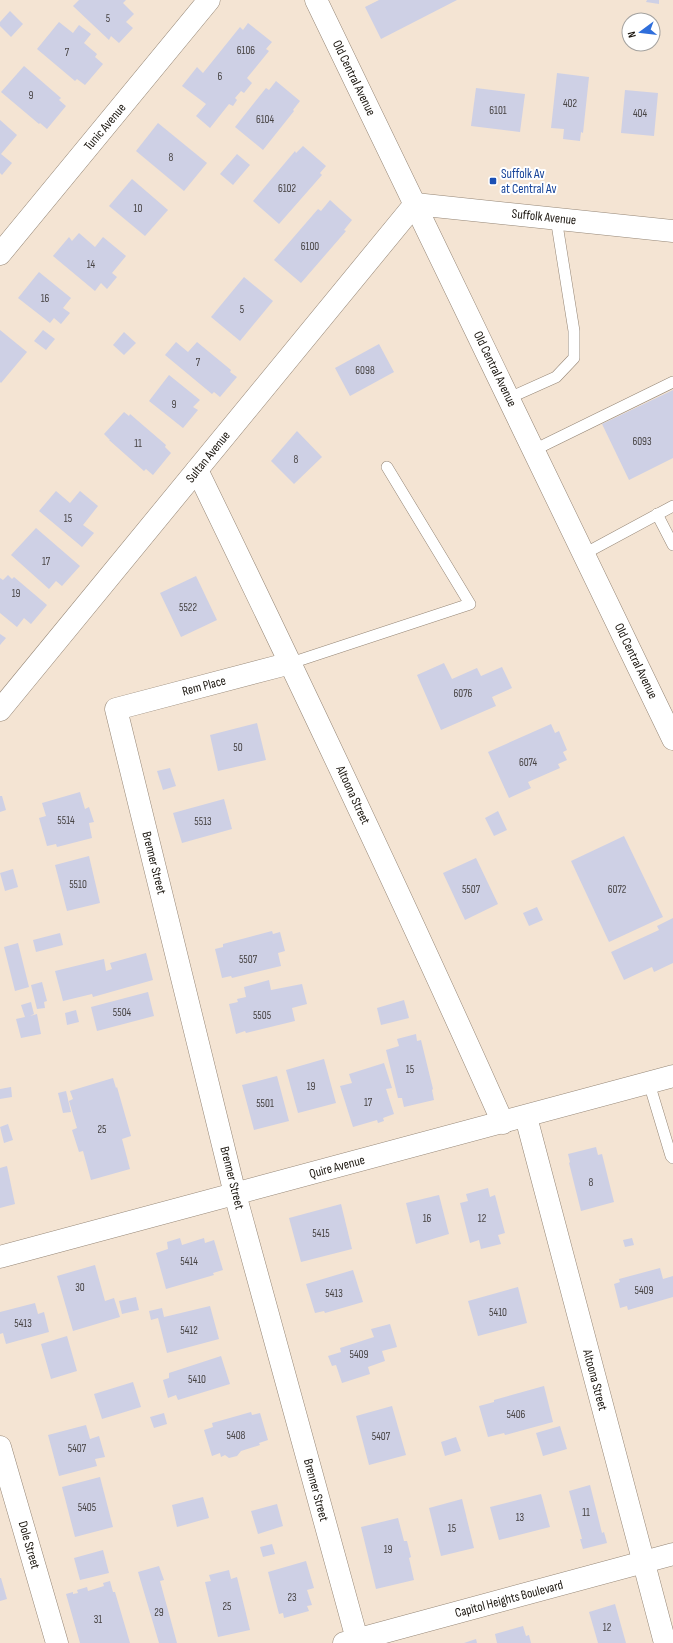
<svg xmlns="http://www.w3.org/2000/svg" width="673" height="1643" viewBox="0 0 673 1643" font-family="'Sofia Sans Condensed',sans-serif">
<style>
.building{fill:#ced0e5}
.lines{fill:none;stroke-linecap:round;stroke-linejoin:round}
.lane-casing{stroke:#958676;stroke-width:12}
.street-casing{stroke:#958676;stroke-width:23}
.secondary-casing{stroke:#958676;stroke-width:23}
.lane{stroke:#fff;stroke-width:11}
.street{stroke:#fff;stroke-width:22}
.secondary{stroke:#fff;stroke-width:22}
.transit-dot{fill:#1a4fb4;stroke:#fff;stroke-width:1.5}
.labels{text-anchor:middle;dominant-baseline:central;stroke-width:4;stroke-linejoin:round;paint-order:stroke}
.number-label{font-size:11px;fill:#484444}
.street-label{font-size:13px;fill:#1b160f;stroke:#fff}
.transit-label{font-size:13px;fill:#164399;stroke:#fff;text-anchor:start}
</style>
<rect width="100%" height="100%" fill="#f4e4d3"/>
<!-- building -->
<g class="building">
<path d="M79 0H126L123 3 134 14 126 22 133 28 119 43 111 36 109 40 73 6Z"/>
<path d="M379 0H457L381 39 365 7Z"/>
<path d="M647 0H659V4L646 2Z"/>
<path d="M10 11 23 24 11 37 0 26V22Z"/>
<path d="M59 22 73 33 79 25 91 34 84 43 97 54 95 57 103 64 85 85 77 79 75 81 37 49Z"/>
<path d="M248 23 272 42 266 49 269 51 247 78 252 83 244 93 241 91 235 98 237 100 233 106 229 104 210 128 196 116 206 104 182 86 197 67 203 73 240 27 243 30Z"/>
<path d="M24 66 61 98 59 100 66 106 47 129 40 123 39 124 1 92Z"/>
<path d="M557 73 589 77 583 133 581 132 580 141 563 139 564 129 551 128Z"/>
<path d="M276 81 300 101 293 110 294 111 263 150 235 127 266 88 269 90Z"/>
<path d="M476 88 525 94 520 132 471 126Z"/>
<path d="M625 90 658 93 654 136 621 133Z"/>
<path d="M0 120 17 135 1 154 12 163 2 175 0 173Z"/>
<path d="M158 123 207 163 184 191 136 151Z"/>
<path d="M303 146 326 166 320 173 322 175 279 224 253 201 295 151 296 153Z"/>
<path d="M237 154 250 165 233 185 220 174Z"/>
<path d="M132 179 168 210 145 236 109 206Z"/>
<path d="M330 200 352 220 344 230 346 231 301 283 274 260 318 209 321 211Z"/>
<path d="M79 233 95 247 103 237 126 256 112 273 117 277 107 289 101 283 95 291 53 256 69 237 72 241Z"/>
<path d="M39 272 71 298 63 308 70 313 61 324 54 318 50 323 18 298Z"/>
<path d="M244 277 273 301 240 341 211 317Z"/>
<path d="M0 330 27 352 1 383 0 382Z"/>
<path d="M43 330 55 339 46 350 34 341Z"/>
<path d="M124 332 136 343 124 355 113 345Z"/>
<path d="M176 342 188 352 197 342 231 370 230 372 237 377 220 397 214 392 212 394 165 355Z"/>
<path d="M379 344 394 372 350 396 335 368Z"/>
<path d="M169 375 200 400 193 407 198 410 183 428 149 401Z"/>
<path d="M673 390V458L629 480 602 424Z"/>
<path d="M124 412 129 416 130 414 166 445 165 447 171 453 153 475 146 469 144 471 109 440H110L104 434Z"/>
<path d="M297 431 322 457 294 484 271 461Z"/>
<path d="M56 491 70 503 80 491 98 506 83 525 94 533 82 547 39 511Z"/>
<path d="M36 528 80 566 62 586 56 581 49 589 11 555Z"/>
<path d="M8 575 12 579 14 577 47 605 31 624 24 618 17 627 0 613V578L3 580Z"/>
<path d="M196 576 217 620 181 637 160 593Z"/>
<path d="M0 634 6 638 0 645Z"/>
<path d="M444 663 452 679 477 668 481 676 502 667 512 688 492 697 496 706 441 730 417 675Z"/>
<path d="M257 723 266 760 218 771 210 735Z"/>
<path d="M551 724 555 733 559 731 567 750 563 752 567 760 558 764 560 768 528 782 531 788 509 798 488 752Z"/>
<path d="M170 768 176 786 163 790 157 771Z"/>
<path d="M80 792 85 809 89 807 94 822 89 823 92 838 57 847 56 844 47 846 39 818 46 816 42 803Z"/>
<path d="M0 796H2L6 810 0 812Z"/>
<path d="M224 799 232 829 182 843 173 813Z"/>
<path d="M498 811 507 830 494 836 485 818Z"/>
<path d="M624 836 663 917 609 942 571 861Z"/>
<path d="M89 856 100 903 67 911 55 865Z"/>
<path d="M476 858 498 904 465 920 443 873Z"/>
<path d="M13 869 18 887 5 891 0 873Z"/>
<path d="M537 907 543 920 529 926 523 913Z"/>
<path d="M673 918V963L654 972 652 967 624 980 611 952 659 930 657 926Z"/>
<path d="M272 931 273 934 280 932 285 951 278 953 281 966 232 978 231 976 222 978 215 949 223 947V944Z"/>
<path d="M60 933 63 945 36 952 33 940Z"/>
<path d="M18 943 29 987 15 991 4 947Z"/>
<path d="M146 953 153 980 93 997 92 994 63 1001 55 971 104 959 106 971 112 969 110 963Z"/>
<path d="M269 980 271 990 302 984 307 1004 292 1008 295 1021 246 1033 245 1031 236 1034 229 1004 238 1002 237 999 246 997 244 987Z"/>
<path d="M42 982 47 1001 44 1002 45 1008 37 1009 31 985Z"/>
<path d="M148 992 154 1016 97 1031 91 1007Z"/>
<path d="M404 1000 409 1018 381 1025 377 1008Z"/>
<path d="M31 1002 34 1014 30 1016 37 1014 41 1034 21 1038 16 1019 25 1017 21 1005Z"/>
<path d="M76 1010 79 1022 67 1025 65 1013Z"/>
<path d="M416 1034 417 1041 421 1040 433 1089 432 1090 434 1100 404 1107 402 1098H398L386 1050 399 1046 397 1039Z"/>
<path d="M324 1059 336 1103 298 1113 286 1070Z"/>
<path d="M384 1063 392 1088 386 1089 394 1114 383 1118 384 1121 378 1123 377 1120 353 1127 340 1086 352 1083 349 1074Z"/>
<path d="M277 1076 289 1121 254 1130 242 1085Z"/>
<path d="M113 1078 116 1088 117 1087 131 1136 122 1139 130 1169 91 1180 83 1151 79 1152 72 1130 77 1128 69 1101 73 1099 70 1091Z"/>
<path d="M11 1087 12 1097 0 1099V1089Z"/>
<path d="M66 1091 71 1112 63 1113 58 1093Z"/>
<path d="M8 1124 13 1140 4 1143 0 1127Z"/>
<path d="M596 1147 598 1155 602 1154 614 1202 581 1211 569 1163 570 1162 568 1154Z"/>
<path d="M7 1166 15 1204 0 1208V1168Z"/>
<path d="M488 1188 490 1197 495 1195 505 1233 498 1235 501 1244 481 1249 479 1240 470 1243 460 1203 468 1201 466 1194Z"/>
<path d="M439 1195 449 1234 416 1244 406 1203Z"/>
<path d="M341 1204 352 1249 301 1262 289 1218Z"/>
<path d="M180 1238 182 1245 204 1238 205 1243 214 1240 223 1270 213 1273 214 1275 166 1289 156 1253 168 1249 167 1242Z"/>
<path d="M632 1238 634 1245 625 1247 623 1240Z"/>
<path d="M95 1265 105 1301 114 1298 120 1317 73 1331 57 1276Z"/>
<path d="M660 1268 663 1279 673 1276V1297L628 1310 627 1306 620 1308 614 1284 620 1282 619 1279Z"/>
<path d="M353 1270 363 1302 325 1313 324 1311 315 1313 306 1284Z"/>
<path d="M518 1287 527 1323 478 1336 468 1301Z"/>
<path d="M136 1297 139 1310 122 1314 119 1301Z"/>
<path d="M35 1303 38 1314 44 1312 49 1332 6 1344 3 1333 0 1334V1312Z"/>
<path d="M210 1306 219 1339 167 1353 158 1318 151 1320 149 1311 162 1308 164 1317Z"/>
<path d="M390 1324 397 1347 382 1351 385 1361 368 1367 370 1374 342 1383 336 1365 332 1366 328 1356 341 1352 340 1348 374 1337 371 1329Z"/>
<path d="M67 1336 77 1371 51 1379 41 1344Z"/>
<path d="M221 1356 230 1384 178 1400 176 1395 168 1398 163 1380 169 1378V1373Z"/>
<path d="M133 1382 141 1407 102 1419 94 1394Z"/>
<path d="M544 1386 553 1422 505 1435 504 1433 488 1437 479 1406 494 1402V1400Z"/>
<path d="M392 1406 406 1455 369 1465 356 1416Z"/>
<path d="M251 1412 252 1415 260 1413 268 1440 259 1443 260 1445 241 1451 237 1456 229 1458 225 1455 221 1457 220 1453 212 1456 204 1430 213 1427 212 1423Z"/>
<path d="M164 1413 167 1424 154 1428 150 1417Z"/>
<path d="M86 1425 90 1439 99 1436 105 1457 95 1459 97 1466 59 1476 48 1435Z"/>
<path d="M560 1426 567 1449 543 1456 536 1433Z"/>
<path d="M456 1437 461 1451 445 1456 441 1442Z"/>
<path d="M100 1477 113 1527 75 1537 62 1487Z"/>
<path d="M590 1485 602 1533 604 1532 607 1543 583 1549 580 1539H582L569 1491Z"/>
<path d="M541 1494 550 1527 499 1540 490 1507Z"/>
<path d="M203 1497 209 1518 177 1527 172 1505Z"/>
<path d="M462 1499 474 1548 441 1556 429 1508Z"/>
<path d="M277 1504 283 1526 258 1534 251 1511Z"/>
<path d="M398 1518 404 1541H407L411 1557 409 1558 414 1580 376 1589 361 1527Z"/>
<path d="M272 1544 275 1554 263 1557 260 1547Z"/>
<path d="M103 1550 109 1573 80 1580 74 1558Z"/>
<path d="M306 1561 314 1588 307 1590 312 1605 307 1606 309 1611 284 1618 283 1613 279 1614 268 1572Z"/>
<path d="M159 1566 164 1580 160 1581 177 1643H159L138 1572Z"/>
<path d="M229 1570 231 1579 237 1577 250 1630 218 1637 205 1582 211 1581 209 1575Z"/>
<path d="M0 1578H1L7 1599 0 1601Z"/>
<path d="M110 1581 113 1592H115L130 1643H80L66 1594 73 1592V1594L78 1593 77 1590 87 1587 88 1591 104 1586 103 1583Z"/>
<path d="M615 1604 626 1643H598L589 1612Z"/>
<path d="M523 1626 526 1636 529 1635 531 1643H497L495 1634Z"/>
<path d="M476 1639 477 1643H464Z"/>
</g>
<g class="lines">
<!-- lane casing -->
<g class="lane-casing">
<g id="lane">
<path d="M509 398 556 377 574 358V331L556 218"/>
<path d="M534 450 673 382"/>
<path d="M657 514 673 545"/>
<path d="M584 554 673 506"/>
<path d="M291 663 470 604 387 467"/>
<path d="M649 1083 671 1156 673 1158"/>
</g>
</g>
<!-- street casing -->
<g class="street-casing">
<g id="street">
<path d="M0 254 209 0"/>
<path d="M197 470C302 686 405 903 503 1123"/>
<path d="M291 663 116 709 235 1194 358 1643"/>
<path d="M0 710 415 204"/>
<path d="M526 1117 665 1643"/>
<path d="M0 1257 673 1076"/>
<path d="M0 1447 57 1643"/>
<path d="M344 1643 673 1554"/>
</g>
</g>
<!-- secondary casing -->
<g class="secondary-casing">
<g id="secondary">
<path d="M316 0 673 739"/>
<path d="M415 204 673 231"/>
</g>
</g>
<!-- lane -->
<use href="#lane" class="lane"/>
<!-- street -->
<use href="#street" class="street"/>
<!-- secondary -->
<use href="#secondary" class="secondary"/>
</g>
<!-- markers -->
<rect class="transit-dot" x="489" y="177" width="8" height="8" rx="2"/>
<g class="labels">
<!-- number labels -->
<g class="number-label">
<text x="108" y="18">5</text>
<text x="246" y="50">6106</text>
<text x="67" y="52">7</text>
<text x="220" y="76">6</text>
<text x="31" y="95">9</text>
<text x="570" y="103">402</text>
<text x="498" y="110">6101</text>
<text x="640" y="113">404</text>
<text x="265" y="119">6104</text>
<text x="171" y="157">8</text>
<text x="287" y="188">6102</text>
<text x="138" y="208">10</text>
<text x="310" y="246">6100</text>
<text x="91" y="264">14</text>
<text x="45" y="298">16</text>
<text x="242" y="309">5</text>
<text x="198" y="362">7</text>
<text x="365" y="370">6098</text>
<text x="174" y="404">9</text>
<text x="642" y="441">6093</text>
<text x="138" y="443">11</text>
<text x="296" y="459">8</text>
<text x="68" y="518">15</text>
<text x="46" y="561">17</text>
<text x="16" y="593">19</text>
<text x="188" y="607">5522</text>
<text x="463" y="693">6076</text>
<text x="238" y="747">50</text>
<text x="528" y="762">6074</text>
<text x="66" y="820">5514</text>
<text x="203" y="821">5513</text>
<text x="78" y="884">5510</text>
<text x="471" y="889">5507</text>
<text x="617" y="889">6072</text>
<text x="248" y="959">5507</text>
<text x="122" y="1012">5504</text>
<text x="262" y="1015">5505</text>
<text x="410" y="1069">15</text>
<text x="311" y="1086">19</text>
<text x="368" y="1102">17</text>
<text x="265" y="1103">5501</text>
<text x="102" y="1129">25</text>
<text x="591" y="1182">8</text>
<text x="427" y="1218">16</text>
<text x="482" y="1218">12</text>
<text x="321" y="1233">5415</text>
<text x="189" y="1261">5414</text>
<text x="80" y="1287">30</text>
<text x="644" y="1290">5409</text>
<text x="334" y="1293">5413</text>
<text x="498" y="1312">5410</text>
<text x="23" y="1323">5413</text>
<text x="189" y="1330">5412</text>
<text x="359" y="1354">5409</text>
<text x="197" y="1379">5410</text>
<text x="516" y="1414">5406</text>
<text x="236" y="1435">5408</text>
<text x="381" y="1436">5407</text>
<text x="77" y="1448">5407</text>
<text x="87" y="1507">5405</text>
<text x="586" y="1512">11</text>
<text x="520" y="1517">13</text>
<text x="452" y="1528">15</text>
<text x="388" y="1549">19</text>
<text x="292" y="1597">23</text>
<text x="227" y="1606">25</text>
<text x="159" y="1612">29</text>
<text x="98" y="1619">31</text>
<text x="607" y="1627">12</text>
</g>
<!-- street labels -->
<g class="street-label">
<text transform="translate(354 78) rotate(64)">Old Central Avenue</text>
<text transform="translate(105 127) rotate(-50)">Tunic Avenue</text>
<text transform="translate(544 217) rotate(6)">Suffolk Avenue</text>
<text transform="translate(495 369) rotate(64)">Old Central Avenue</text>
<text transform="translate(208 457) rotate(-51)">Sultan Avenue</text>
<text transform="translate(636 661) rotate(64)">Old Central Avenue</text>
<text transform="translate(204 686) rotate(-15)">Rem Place</text>
<text transform="translate(353 795) rotate(65)">Altoona Street</text>
<text transform="translate(154 863) rotate(76)">Brenner Street</text>
<text transform="translate(337 1167) rotate(-15)">Quire Avenue</text>
<text transform="translate(232 1178) rotate(76)">Brenner Street</text>
<text transform="translate(595 1380) rotate(75)">Altoona Street</text>
<text transform="translate(316 1490) rotate(75)">Brenner Street</text>
<text transform="translate(29 1545) rotate(74)">Dole Street</text>
<text transform="translate(509 1599) rotate(-15)">Capitol Heights Boulevard</text>
</g>
<!-- transit labels -->
<g class="transit-label">
<text x="501" y="174">Suffolk Av<tspan x="501" dy="15">at Central Av</tspan></text>
</g>
</g>
<!-- north arrow -->
<g transform="translate(641 32) rotate(255)"><circle r="19" fill="#ffffff" stroke="#a4a29f"/>
<path d="M0-3L7 15L0 10L-7 15Z" fill="#2f6edb"/>
<text y="-6" font-size="11" font-weight="bold" text-anchor="middle" fill="#1b160f">N</text>
</g>
</svg>
